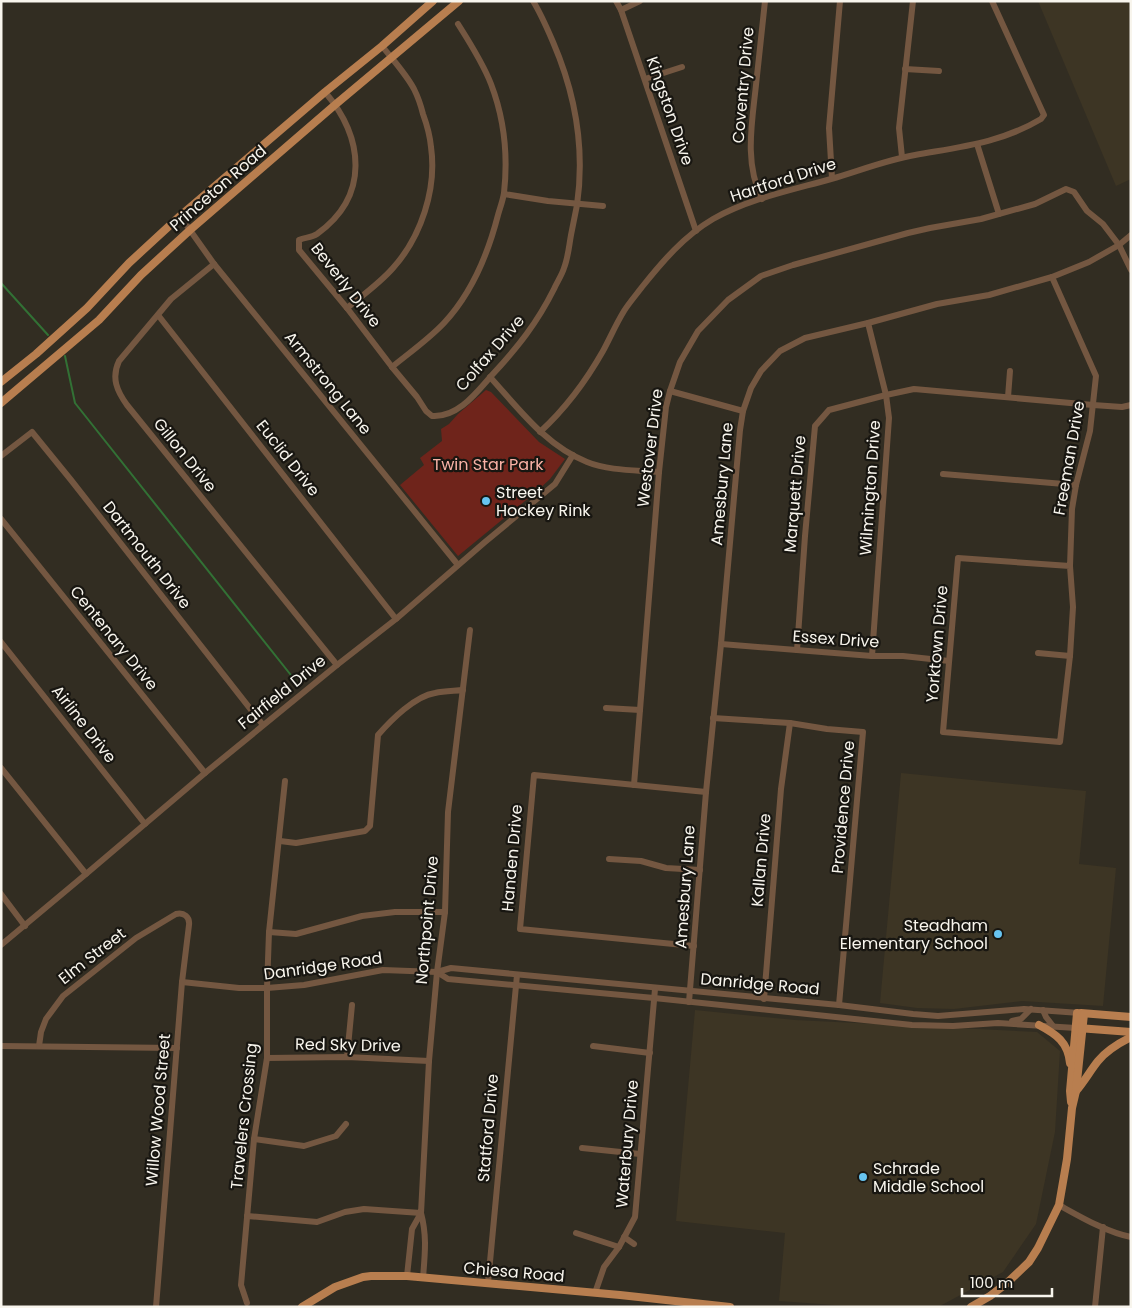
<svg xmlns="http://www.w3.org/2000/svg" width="1132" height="1308" viewBox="0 0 1132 1308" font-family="Poppins,sans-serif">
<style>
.built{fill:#3d3524}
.green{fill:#6f241b}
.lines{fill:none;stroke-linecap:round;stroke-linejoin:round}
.stream{stroke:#327135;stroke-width:2}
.minor{stroke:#745741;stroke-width:6}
.major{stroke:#b87e4f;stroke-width:8}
.poi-dot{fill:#67c4f0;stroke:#181611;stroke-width:2}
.labels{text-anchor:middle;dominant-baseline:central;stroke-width:4.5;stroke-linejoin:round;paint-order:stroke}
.street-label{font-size:16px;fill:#f8f5ed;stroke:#181611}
.park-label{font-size:16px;fill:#f9b2a6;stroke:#181611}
.poi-label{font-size:16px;fill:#f8f5ed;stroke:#181611;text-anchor:start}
</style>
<rect width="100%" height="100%" fill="#322d22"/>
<!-- built -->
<g class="built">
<path d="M1038 1H1131V179L1116 186Z"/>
<path d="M901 773 1086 791 1079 864 1116 868 1103 1006 1022 1001 954 1009 917 1008 880 1003Z"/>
<path d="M695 1010 795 1020 1037 1032 1060 1051 1055 1132 1036 1224 1003 1272 940 1306 861 1307 779 1301 785 1233 676 1221Z"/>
</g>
<!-- green -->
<path class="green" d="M486 390 491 392 539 442 565 459 550 479 536 492 458 556 400 485 424 465 420 458 442 441 441 429 449 424 458 414Z"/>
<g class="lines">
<!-- stream -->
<g class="stream">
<path d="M1 283 48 335"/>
<path d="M65 356 75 403 298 684"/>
</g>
<!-- minor -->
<g class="minor">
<path d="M616 1 621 10 696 231"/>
<path d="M621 10 640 1"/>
<path d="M905 69 939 71"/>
<path d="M645 79 682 67"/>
<path d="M325 92C364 138 370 196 317 234 311 238 305 237 299 240V250L347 308 392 367 417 397 426 411 432 416C458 418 477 392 492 375 518 347 537 323 554 289 557 282 562 275 564 268 568 258 569 246 571 235 573 225 575 215 577 205 585 149 575 93 553 42 547 28 541 14 533 1"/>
<path d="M977 144 999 214"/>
<path d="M902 157 899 128 913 1"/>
<path d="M832 178 829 128 840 1"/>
<path d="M504 194 548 201 603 206"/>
<path d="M762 199C744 163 752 123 756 85 759 57 762 29 765 1"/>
<path d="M180 216 214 264 458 565"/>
<path d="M214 264 171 299 119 361C111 378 117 391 127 405L337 665"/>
<path d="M1052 277 1096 376 1090 431 1076 485 1072 509 1070 566 1073 607 1070 656 1060 742 943 732 958 558 1070 566"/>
<path d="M347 308C363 295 380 283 393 268 421 237 437 189 431 147 430 136 427 125 423 114 421 106 418 97 414 89 406 74 393 60 382 46"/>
<path d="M158 315 396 619"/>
<path d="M868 323 886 395 889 418 872 656"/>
<path d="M392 367C409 353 429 339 444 323 472 293 488 254 498 215 500 208 503 200 504 193 508 157 504 118 491 84 483 63 470 43 458 24"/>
<path d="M490 377C519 409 546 446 587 462 609 471 636 470 659 472"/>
<path d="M670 391 743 411"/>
<path d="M1008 397 1010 371"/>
<path d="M540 432C565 409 586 381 603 351 610 338 616 324 624 311 629 303 636 295 642 287 662 262 684 236 713 219 748 199 792 190 831 179 859 171 886 160 915 155 959 147 1001 143 1041 119L1044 115 992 1"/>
<path d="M1 456 32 432 71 480 263 725"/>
<path d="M943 474 1076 485"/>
<path d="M1 519 205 773"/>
<path d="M1 642 145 824"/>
<path d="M721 644 872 656H903L949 661"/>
<path d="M797 650 805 536 815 426 829 410 886 395 914 389 1093 405 1122 407 1131 405"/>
<path d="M1038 653 1070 656"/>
<path d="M606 708 640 710"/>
<path d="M713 718 790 723 827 729 863 732 839 1005"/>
<path d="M1 768 86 874"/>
<path d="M634 785 659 472 666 407 670 391 680 362 698 331 728 300 761 276 793 265 908 233 930 228 981 219 1035 204 1066 189 1074 192 1087 211 1103 224 1119 245 1131 270"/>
<path d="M280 841 296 843 365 831 370 826 378 735C391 720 415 696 435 693 444 691 454 691 463 690"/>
<path d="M609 859 641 861 666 868 700 870"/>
<path d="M1 894 25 926"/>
<path d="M269 932 296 934 362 916 395 912H445"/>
<path d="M1 945 86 874 205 773 337 665 396 619 485 542 555 484 573 455"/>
<path d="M694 946 520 929 534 775 706 792"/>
<path d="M437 972 448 979 654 998 912 1025 953 1026 998 1023 1076 1028"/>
<path d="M182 982 239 988H267L304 985 383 970 437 972 451 968 839 1005 913 1014 938 1016 1024 1009 1080 1013"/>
<path d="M764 999 781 789 790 723"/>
<path d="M689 1002 706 792 721 644 740 430 743 411 751 388 761 371 780 351 805 338 868 323 937 304 989 295 1052 277 1089 262 1119 245 1131 235"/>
<path d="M1043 1010 1046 1017 1053 1026"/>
<path d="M1012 1021 1021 1019 1031 1009"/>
<path d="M1 1046 177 1048"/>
<path d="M39 1046 41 1032 46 1019 63 996 136 938 176 914C184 912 190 917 189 925L182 982 156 1307"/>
<path d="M593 1046 650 1053"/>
<path d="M347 1057 352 1005"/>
<path d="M267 1058 347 1057 429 1061"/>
<path d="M254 1139 304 1146 336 1136 346 1124"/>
<path d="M582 1148 640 1154"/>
<path d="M1059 1205C1079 1216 1108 1233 1131 1237"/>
<path d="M247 1216 317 1222 345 1212 364 1209 421 1213 429 1061 437 972 445 912 448 812 470 630"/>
<path d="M576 1233 619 1247"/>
<path d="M624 1237 634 1244"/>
<path d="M407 1276 412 1229 421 1213C427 1236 425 1253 423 1278"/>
<path d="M488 1283 517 975"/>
<path d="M595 1293 604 1267 619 1247 635 1217 655 989"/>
<path d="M247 1303 241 1285 254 1139 267 1058V988L269 932 285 781"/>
<path d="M1095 1307 1103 1227"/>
</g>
<!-- major -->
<g class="major">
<path d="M1 382 36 354 87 308 129 263 180 216 325 92 382 46 433 1"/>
<path d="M1 403 99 320 141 275 190 230 336 104 459 1"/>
<path d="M1081 1013 1131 1017"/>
<path d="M1039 1025C1056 1034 1068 1042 1070 1063"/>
<path d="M1078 1028 1131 1032"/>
<path d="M1076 1091C1084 1082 1090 1071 1098 1061 1106 1051 1119 1043 1131 1037"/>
<path d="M1071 1102 1070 1091 1077 1013"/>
<path d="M302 1307 335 1287 363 1277 371 1276H407L620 1295 730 1307"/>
<path d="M971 1307 990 1296 1007 1283 1029 1262 1038 1248 1059 1205 1067 1159 1072 1108 1076 1091 1084 1014"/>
</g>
</g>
<!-- markers -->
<g class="poi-dot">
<circle cx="486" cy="501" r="5"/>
<circle cx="998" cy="934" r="5"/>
<circle cx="863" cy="1177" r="5"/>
</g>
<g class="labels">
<!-- street labels -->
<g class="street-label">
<text transform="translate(743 85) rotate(-85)">Coventry Drive</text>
<text transform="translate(670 111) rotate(71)">Kingston Drive</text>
<text transform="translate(783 180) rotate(-18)">Hartford Drive</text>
<text transform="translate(218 188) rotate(-41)">Princeton Road</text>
<text transform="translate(346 285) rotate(52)">Beverly Drive</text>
<text transform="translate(490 353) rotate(-49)">Colfax Drive</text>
<text transform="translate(328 383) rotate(51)">Armstrong Lane</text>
<text transform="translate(650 448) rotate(-83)">Westover Drive</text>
<text transform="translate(185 455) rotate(51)">Gillon Drive</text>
<text transform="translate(288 458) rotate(52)">Euclid Drive</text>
<text transform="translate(1069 458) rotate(-80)">Freeman Drive</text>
<text transform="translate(722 484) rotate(-85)">Amesbury Lane</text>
<text transform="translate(870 488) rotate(-86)">Wilmington Drive</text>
<text transform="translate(795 494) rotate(-85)">Marquett Drive</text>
<text transform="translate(147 555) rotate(52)">Dartmouth Drive</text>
<text transform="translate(114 638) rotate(51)">Centenary Drive</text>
<text transform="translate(836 639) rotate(4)">Essex Drive</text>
<text transform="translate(937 644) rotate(-85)">Yorktown Drive</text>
<text transform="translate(282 692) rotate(-39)">Fairfield Drive</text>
<text transform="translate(84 724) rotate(52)">Airline Drive</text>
<text transform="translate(843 807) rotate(-85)">Providence Drive</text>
<text transform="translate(512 858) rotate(-85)">Handen Drive</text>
<text transform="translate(761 860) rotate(-85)">Kallan Drive</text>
<text transform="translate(685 887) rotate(-86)">Amesbury Lane</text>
<text transform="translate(427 920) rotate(-85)">Northpoint Drive</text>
<text transform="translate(92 956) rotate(-38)">Elm Street</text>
<text transform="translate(323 966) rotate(-8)">Danridge Road</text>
<text transform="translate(760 984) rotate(5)">Danridge Road</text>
<text transform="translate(348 1045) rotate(1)">Red Sky Drive</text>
<text transform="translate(158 1110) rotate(-85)">Willow Wood Street</text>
<text transform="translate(244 1116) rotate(-84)">Travelers Crossing</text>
<text transform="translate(488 1128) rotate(-85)">Statford Drive</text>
<text transform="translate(627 1144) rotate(-85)">Waterbury Drive</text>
<text transform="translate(514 1272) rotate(5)">Chiesa Road</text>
</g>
<!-- park labels -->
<g class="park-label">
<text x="488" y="464">Twin Star Park</text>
</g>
<!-- poi labels -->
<g class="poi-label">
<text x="496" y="492">Street<tspan x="496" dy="18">Hockey Rink</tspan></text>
<text x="988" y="925" text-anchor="end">Steadham<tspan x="988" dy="18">Elementary School</tspan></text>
<text x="873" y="1168">Schrade<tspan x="873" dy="18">Middle School</tspan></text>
</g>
</g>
<!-- border -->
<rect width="1132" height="1308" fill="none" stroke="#f8f5ed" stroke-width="5"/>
<!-- scale -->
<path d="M962 1288v8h90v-8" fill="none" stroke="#f8f5ed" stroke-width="2.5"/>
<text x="970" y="1288" font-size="15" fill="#f8f5ed" stroke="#181611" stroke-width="4" paint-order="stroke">100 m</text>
</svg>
